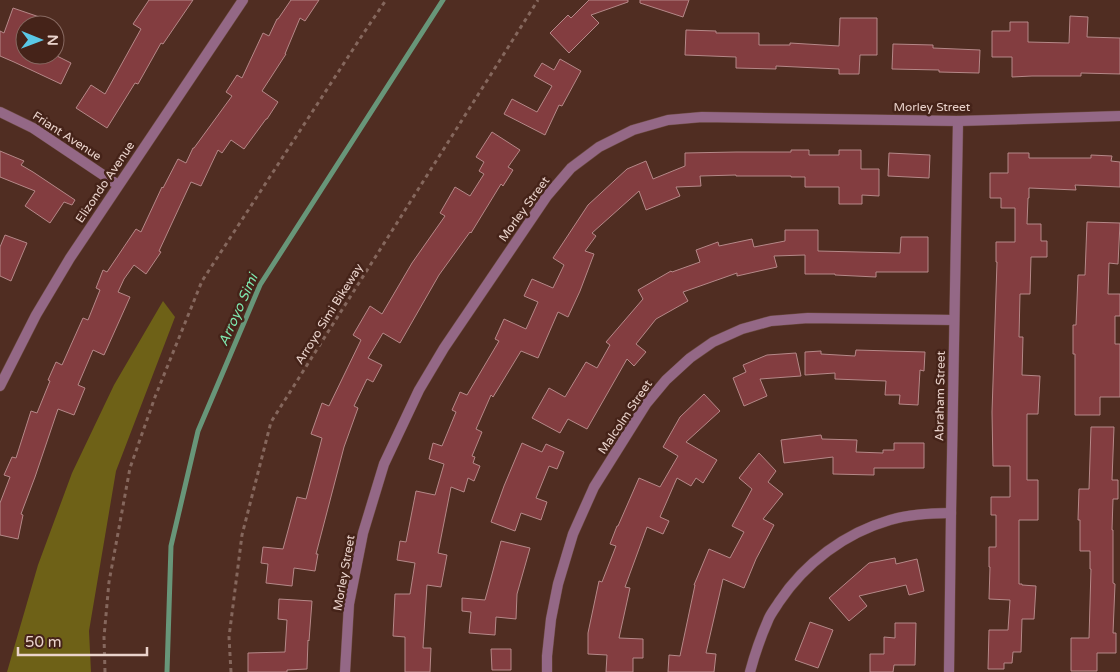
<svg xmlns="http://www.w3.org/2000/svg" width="1120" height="672" viewBox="0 0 1120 672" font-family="'Varela Round',sans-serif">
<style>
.green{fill:#6e6117}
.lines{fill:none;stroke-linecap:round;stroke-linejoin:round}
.stream{stroke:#689679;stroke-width:5}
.building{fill:#833d40;stroke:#b58888}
.minor-casing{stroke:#6c4b41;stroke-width:11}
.path{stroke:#85675d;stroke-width:3;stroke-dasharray:4 4;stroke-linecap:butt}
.minor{stroke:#946886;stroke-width:10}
.labels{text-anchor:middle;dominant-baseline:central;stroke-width:5;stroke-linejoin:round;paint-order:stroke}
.street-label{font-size:12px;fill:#ead3cc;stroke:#452319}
.water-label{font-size:14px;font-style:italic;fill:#7fe7ae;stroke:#452319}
</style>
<rect width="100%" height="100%" fill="#502d22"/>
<!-- green -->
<path class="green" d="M163 301 175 317 116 471 89 631 91 672H7L38 565 72 473 114 385Z"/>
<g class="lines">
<!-- stream -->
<path class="stream" d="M167 672 171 546 198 431 260 285 443 0"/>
</g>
<!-- building -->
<g class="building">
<path d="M149 0H193L163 44 161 43 138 84 135 83 107 128 76 108 91 85 105 94 141 29 133 24Z"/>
<path d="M291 0H319L305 21 300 18 285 54H286L262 91 278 102 267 119H266L244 149 231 140 222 153 218 150 201 186 191 182 159 251 161 252 146 274 134 265 124 279 118 292 130 297 104 355 93 350 78 385 85 388 74 415 58 409 35 477 21 514 23 515 18 539 0 535V503L10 477 4 475 12 457 16 458 31 411 37 413 50 381 48 380 56 362 62 365 83 318 88 320 100 290 96 288 103 270 107 272 136 229 141 232 162 187 163 188 178 159 186 163 193 148H194L232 96 226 92 237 75 242 78 263 33 269 36 277 19H278Z"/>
<path d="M589 0H628V2L591 15 599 23 569 53 550 33 568 15 571 18Z"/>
<path d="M640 0H689L683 17 640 3Z"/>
<path d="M13 8 57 23 56 25H25V55H55L71 63 61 84 14 62 0 56V31L4 33Z"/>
<path d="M1070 16 1088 17 1087 37 1120 38V74L1081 73V76H1032L1012 77V57H992V31H1010V22H1028V42L1069 43Z"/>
<path d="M840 18H877V55H860L859 74H839V69L776 66V69L736 68V57L685 55 686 30 716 31V33H759V45H790V43L839 46Z"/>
<path d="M893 44 933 45V48L980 50 979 73 939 72V70L892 69Z"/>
<path d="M560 59 581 71 562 106 559 105 545 135 504 114 512 99 537 112 552 86 534 76 542 63 554 70Z"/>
<path d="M492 132 520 150 508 167 513 170 503 186 501 184 471 233 470 232 439 275 400 343 383 333 368 358 382 365 373 382 367 379 354 406 358 408 344 447 316 554H318L315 571 294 568 292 586 266 583 268 564 261 563 263 547 283 549 297 497 306 499 322 438 311 434 322 403 329 406 361 340 353 335 370 306 382 314 412 263 445 216 440 213 455 187 470 196 484 174 479 171 484 162 476 157Z"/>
<path d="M791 150H809V155H839V150H861V169H879V196L862 195V204H839V187H805V177H791V176H736V175L700 176 701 186 676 187 680 196 646 210 639 191 592 233 596 236 585 251 594 254 580 291 568 317 558 312 538 358 521 351 493 397 491 395 476 429 482 432 472 456 475 457 473 463 480 466 474 481 468 478 464 492 451 487 438 553 447 555 441 587 427 585 423 648H431L430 672H405V637L393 636 395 594H410L415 563 397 560 400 541 406 542 416 491 435 495 444 464 429 459 433 443 442 446 456 412 452 410 460 392 467 395 499 341 495 339 504 319 526 329 538 302 524 296 532 279 553 288 564 265 553 258 588 205 627 169 646 161 653 179 685 166V153L736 152H791Z"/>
<path d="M0 151 24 161 21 165 33 172 75 200 72 205 64 202 50 223 25 206 35 191 0 177Z"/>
<path d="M889 153 930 155 929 178 888 176Z"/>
<path d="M1008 153H1029V158H1091V155L1112 156 1111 161 1120 162V187L1075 185 1076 190 1029 188V198H1028L1027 224H1041V241H1047V257H1031L1030 294H1020L1019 337H1023L1022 375 1040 376 1038 414H1027V480H1038V520H1019V584H1022V585L1036 586 1034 619H1022L1021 652H1013L1012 663H1004V669H988L989 630H1008L1010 600 989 599 990 567H989V547H996V515H991V497H1010V466H993L992 412 997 262H996V242H1015V208H1001V198H990V173H1008Z"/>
<path d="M1087 222 1120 223 1118 264 1109 263 1108 294H1120V316H1115V344H1120V397H1100V415H1075V354H1073V325H1076L1078 275H1085Z"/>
<path d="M785 230H818V251L900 253 901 237H928V272H876V277L835 275V274H805V255L774 256 777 267 737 276V273L683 292 688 301 656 319 636 344 646 352 634 366 627 359 587 429 568 419 560 433 532 418 549 388 565 397 586 362 597 368 610 345 606 342 643 299 638 290 671 271 672 272 700 262 696 250 718 242 719 246 752 239 754 247 785 241Z"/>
<path d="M5 235 27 243 11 281 0 276V247Z"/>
<path d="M856 350 925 352 924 371 920 370 918 405 899 404 900 395H885L886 381 835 379V373L805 375V352L821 351V354L855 356Z"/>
<path d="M796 353 801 376 760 379 767 396 744 406 733 378 746 372 743 365 767 355Z"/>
<path d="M704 394 720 411 686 442 717 460 703 483 696 478 691 486 677 478 660 517 669 521 663 534 647 527 625 587 630 588 619 638 643 639V658H633V672H606L607 655 588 654V633L599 581 602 582 616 546 610 544 617 526H618L639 478 660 487 678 456 663 447 680 417Z"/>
<path d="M1091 427H1114L1112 480H1118V499H1113L1112 530H1113V583L1115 584 1113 633H1116V653H1097V671H1071V638H1089L1091 569H1090V551H1080V520H1078L1079 489H1089Z"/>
<path d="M821 435 822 439 857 440 856 452 883 453V450H894V443H924V468H874V475L833 474V457L784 463 781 440Z"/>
<path d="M522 443 542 452 546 444 564 452 557 469 549 466 536 498 547 502 541 520 521 513 515 531 491 522 504 486Z"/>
<path d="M759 453 776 471 768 482 783 494 763 519 774 525 756 559 744 588 723 579 706 653 716 654 714 672H668L669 655 680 656 695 585H694L709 549 730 558 744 532 732 526 752 489 739 478Z"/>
<path d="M501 541 530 548 517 594 516 619 496 617 495 635 469 633 471 612 462 611V598L485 600Z"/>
<path d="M895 558 896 564 917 559 924 591 909 595 906 585 859 596 867 606 849 621 829 598 869 563Z"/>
<path d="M279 599 312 601 309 641 308 640 307 669 287 670V672H248V653L285 652 287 620 278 619Z"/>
<path d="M810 622 833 630 818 668 795 660Z"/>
<path d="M895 623H916L915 665H894L893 672H870V654H884V637L895 638Z"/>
<path d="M491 649H511V670H492Z"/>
</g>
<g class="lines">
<!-- minor casing -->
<g class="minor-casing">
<g id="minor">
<path d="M0 112 33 128 118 185"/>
<path d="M0 386 36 315 70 258 243 0"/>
<path d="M345 672 349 604 363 533 384 464 419 390 444 348 547 196 571 168 599 147 633 130 668 120 702 117 958 121 1120 116"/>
<path d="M547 672V656L551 619 558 584 573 534 594 487 646 404 666 380 690 358 713 342 742 329 771 321 808 318 954 320"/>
<path d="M750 672C755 653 761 636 769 618 772 612 776 607 779 602 805 563 845 533 890 520 910 514 931 513 951 513"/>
<path d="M949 672 951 513 958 121"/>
</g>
</g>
<!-- path -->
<g class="path">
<path d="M105 672 104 637 109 582 130 468 155 397 202 281 363 34 386 0"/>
<path d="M231 672 229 637 242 535 271 422 538 0"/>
</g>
<!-- minor -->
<use href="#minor" class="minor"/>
</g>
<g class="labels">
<!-- street labels -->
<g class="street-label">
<text x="932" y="107">Morley Street</text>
<text transform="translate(67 136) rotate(33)">Friant Avenue</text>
<text transform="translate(105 182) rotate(-56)">Elizondo Avenue</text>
<text transform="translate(524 209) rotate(-54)">Morley Street</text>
<text transform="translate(329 314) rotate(-58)">Arroyo Simi Bikeway</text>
<text transform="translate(940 396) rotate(-89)">Abraham Street</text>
<text transform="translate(625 417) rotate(-56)">Malcolm Street</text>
<text transform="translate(344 573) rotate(-80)">Morley Street</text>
</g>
<!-- water labels -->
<g class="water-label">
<text transform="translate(238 310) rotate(-66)">Arroyo Simi</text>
</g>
</g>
<!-- north arrow -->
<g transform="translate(40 40) rotate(91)"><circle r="24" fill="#452319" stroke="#876961"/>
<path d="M0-4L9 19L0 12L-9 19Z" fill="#5ac8e6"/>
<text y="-8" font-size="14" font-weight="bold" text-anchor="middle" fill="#ead3cc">N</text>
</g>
<!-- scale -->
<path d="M18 647v8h129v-8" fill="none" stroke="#ead3cc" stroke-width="2.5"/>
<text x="25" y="647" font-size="15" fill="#ead3cc" stroke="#452319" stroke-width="4" paint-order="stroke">50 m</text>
</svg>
